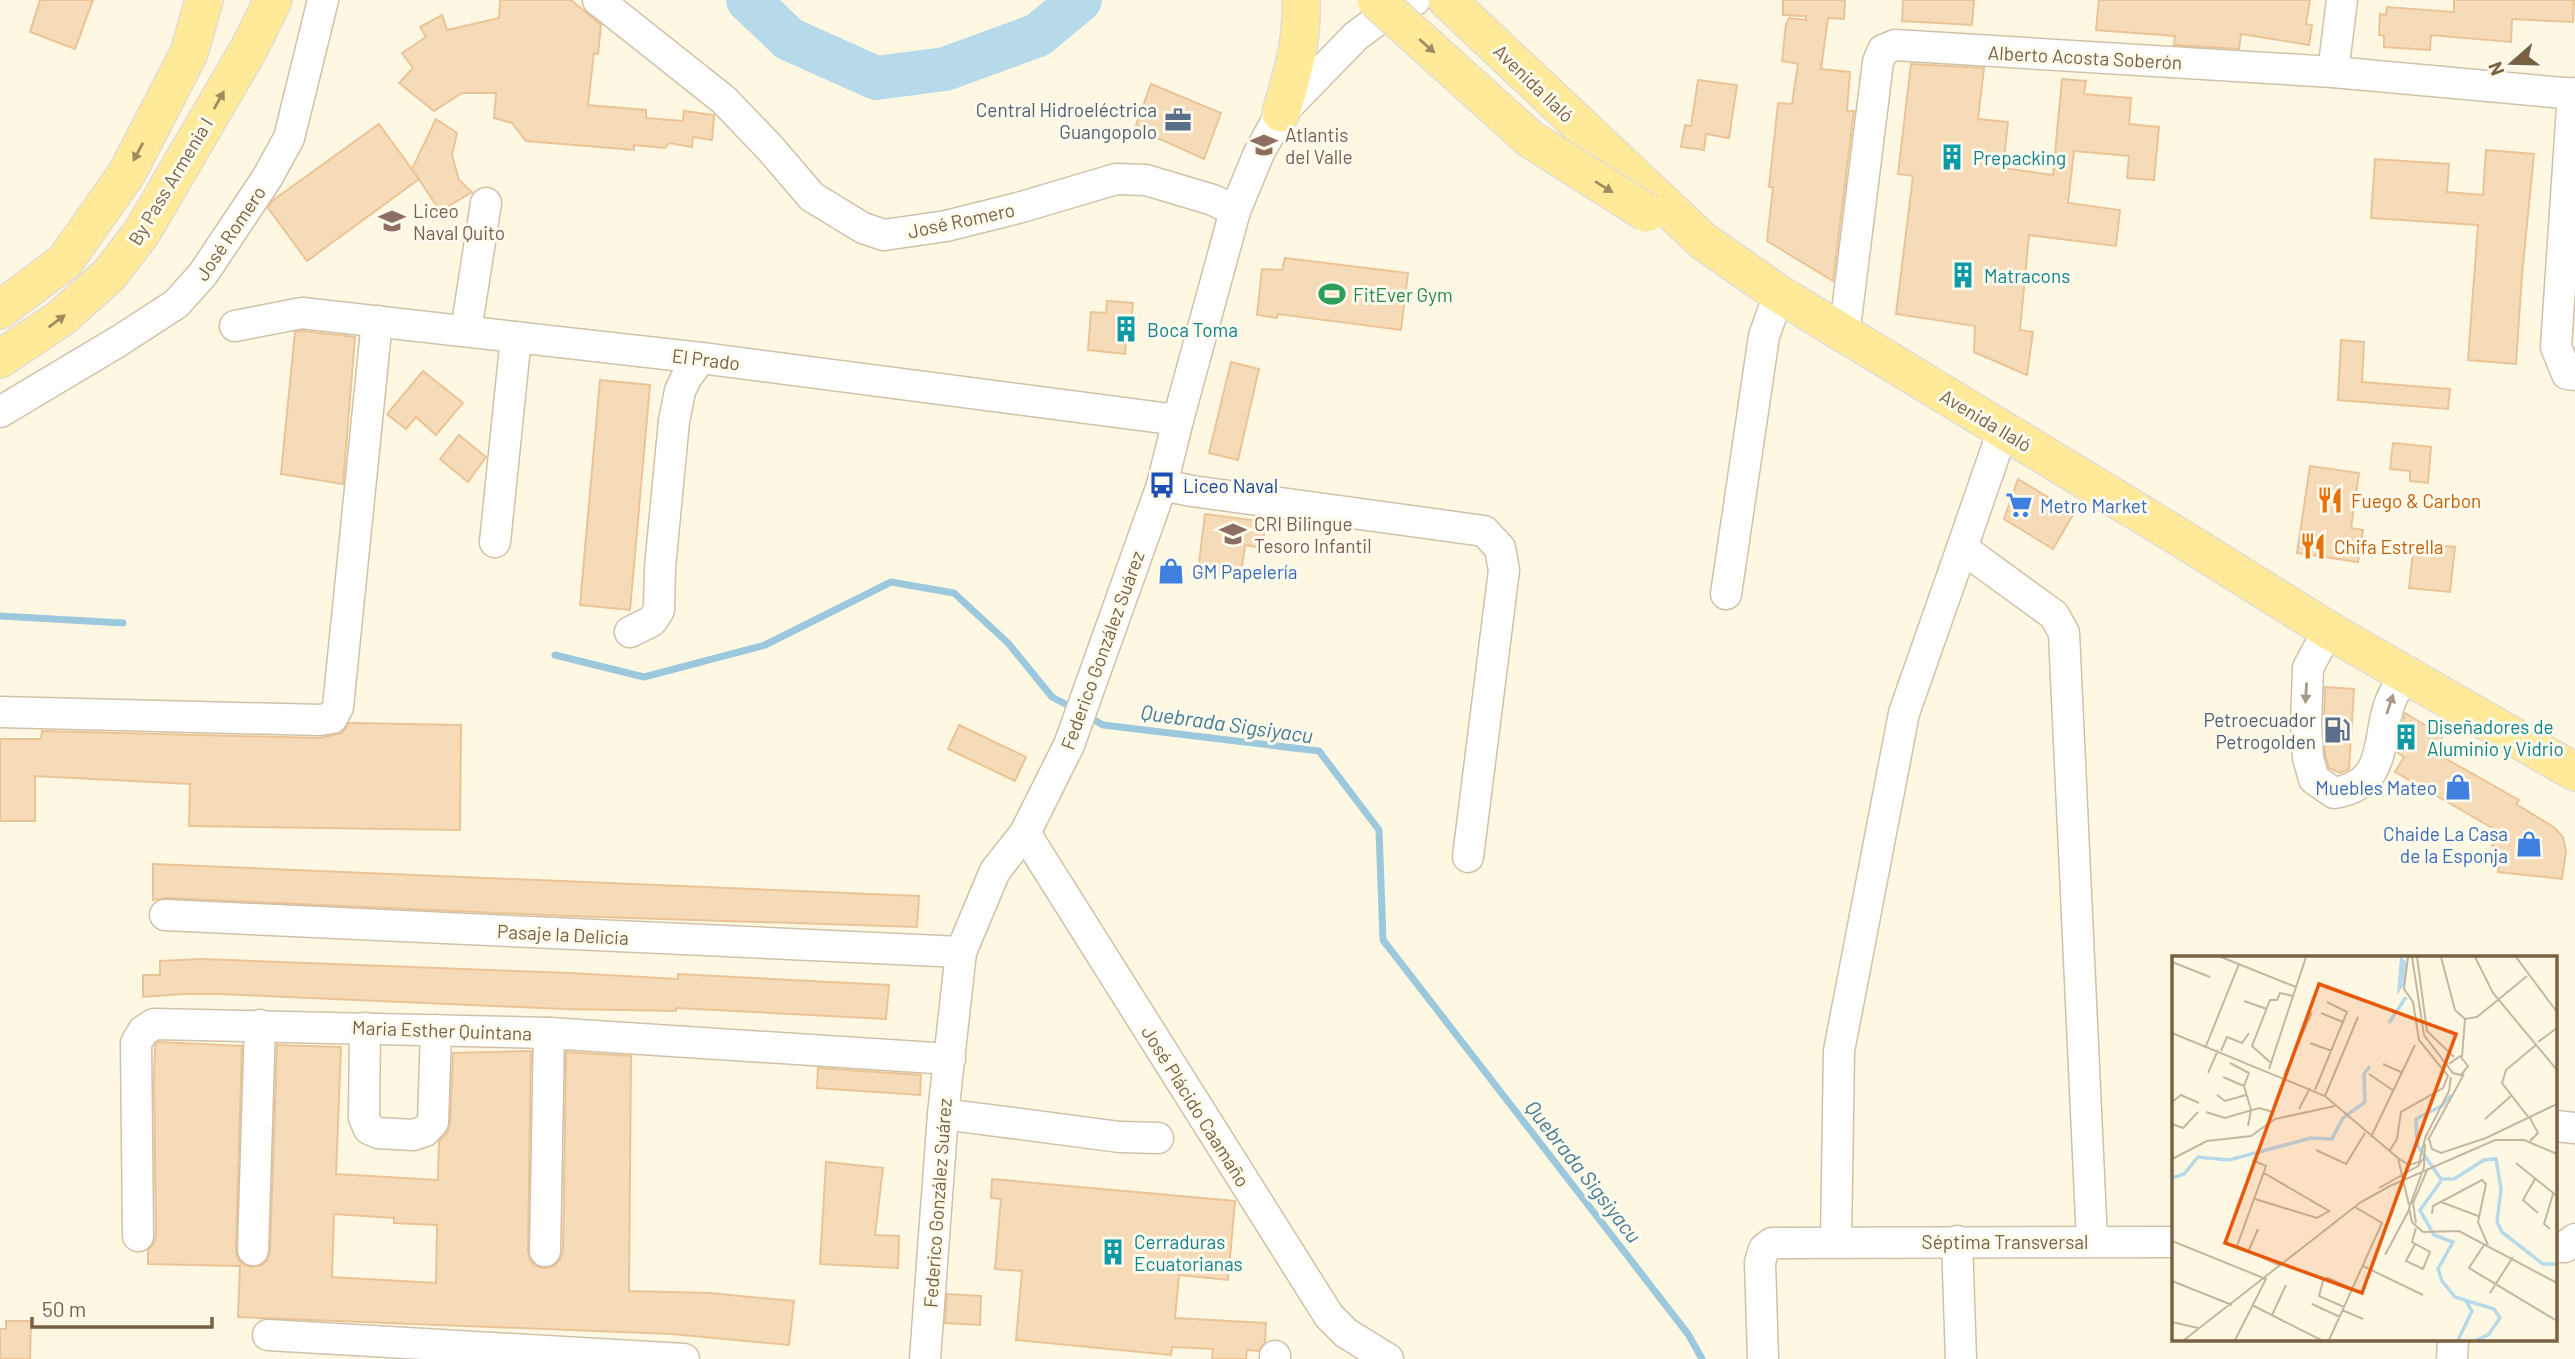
<svg xmlns="http://www.w3.org/2000/svg" width="2575" height="1359" viewBox="0 0 2575 1359" font-family="Barlow,sans-serif">
<style>
.lines{fill:none;stroke-linecap:round;stroke-linejoin:round}
.stream{stroke:#9bc8dd;stroke-width:7}
.river{stroke:#b6daea;stroke-width:44}
.building{fill:#f6dbb8;stroke:#eac497;stroke-width:2;fill-rule:evenodd}
.minor-casing{stroke:#d1c1a8;stroke-width:33}
.major-casing{stroke:#e2dcd6;stroke-width:40}
.minor{stroke:#fff;stroke-width:30}
.major{stroke:#ffea9a;stroke-width:37}
.major-bridge-casing{stroke:#e2dcd6;stroke-width:40;stroke-linecap:butt}
.major-bridge{stroke:#ffea9a;stroke-width:37}
.oneway{fill:#a18a5f}
.oneway2{fill:#a89887}
.labels{text-anchor:middle;dominant-baseline:central;stroke-width:6;stroke-linejoin:round;paint-order:stroke}
.street-label{font-size:19px;fill:#796146;stroke:#fffbec}
.service-label{font-size:19px;fill:#4e5e75;stroke:#fffbec;text-anchor:end}
.education-label{font-size:19px;fill:#785e54;stroke:#fffbec;text-anchor:start}
.culture-label{font-size:19px;fill:#0d838f;stroke:#fffbec;text-anchor:start}
.leisure-label{font-size:19px;fill:#27864d;stroke:#fffbec;text-anchor:start}
.transit-label{font-size:19px;fill:#164399;stroke:#fffbec;text-anchor:start}
.food-label{font-size:19px;fill:#c56008;stroke:#fffbec;text-anchor:start}
.shop-label{font-size:19px;fill:#366cbe;stroke:#fffbec;text-anchor:start}
.water-label{font-size:21px;font-style:italic;fill:#417a96;stroke:#fffbec}
.inset-river{fill:none;stroke:#b6daea;stroke-width:3.5}
.inset-road{fill:none;stroke:#c5b79f;stroke-width:2}
.view{fill:#e8590c;fill-opacity:0.15;stroke:#e8590c;stroke-width:3.5}
.inset-edge{fill:none;stroke:#796146;stroke-width:3.5}
</style>
<rect width="100%" height="100%" fill="#fef8e3"/>
<g class="lines">
<!-- stream -->
<g class="stream">
<path d="M0 616 123 623"/>
<path d="M555 655 644 677 765 645 891 582 954 593 1008 643 1052 697 1073 708"/>
<path d="M1087 716 1103 725 1319 751 1379 830 1383 940 1688 1334 1702 1359"/>
</g>
<!-- river -->
<path class="river" d="M748 0 789 39 876 78 945 69 1038 35 1080 0"/>
</g>
<!-- building -->
<g class="building">
<path d="M40 0H93L75 49 30 32Z"/>
<path d="M500 0H571L601 25 598 54 594 53 588 105 646 110V118L683 121 684 111 714 115 712 140 693 137 692 147 669 143 665 148 634 145V150L526 141 512 123 494 118 496 93H462L434 111 399 83 413 68 402 53 426 37 420 27 442 15 447 30 499 18Z"/>
<path d="M1783 0H1845L1844 19 1828 18 1821 69 1850 72 1847 111H1854L1833 281 1767 241 1773 187H1769L1778 103 1792 104 1798 64 1782 61 1786 24 1789 18 1806 20V16L1783 15Z"/>
<path d="M1903 0H1974L1972 25 1902 21Z"/>
<path d="M2099 0H2310L2306 24 2312 25 2309 45 2241 34 2239 49 2174 45 2175 36 2096 30Z"/>
<path d="M2454 0H2574L2573 22 2512 19 2511 42 2431 35 2430 50 2384 47V36L2379 35 2380 14 2386 15 2387 7 2454 12Z"/>
<path d="M1911 64 1984 68 1978 119 2008 122 2003 168 2053 175 2062 79 2086 81 2084 94 2131 98 2129 124 2159 127 2154 180 2127 178 2129 156 2074 151 2068 203 2120 210 2116 246 2029 235 2020 330 2033 332 2027 375 1974 352 1975 326 1896 314 1913 176 1898 174Z"/>
<path d="M1698 80 1737 85 1729 138 1706 134 1704 150 1681 147 1685 125 1691 126Z"/>
<path d="M1151 84 1221 113 1204 159 1135 128Z"/>
<path d="M436 119 457 133 452 155 459 180 472 192 440 211 412 169Z"/>
<path d="M379 124 419 179 307 261 268 208 272 201Z"/>
<path d="M2486 150 2534 154 2522 275 2516 364 2468 360 2478 225 2371 218 2375 159 2449 164 2447 192 2483 195Z"/>
<path d="M1285 258 1408 273 1401 330 1278 314 1277 318 1257 315 1262 269 1282 270Z"/>
<path d="M1107 301 1133 303 1130 334H1127L1125 354 1088 350 1091 312 1106 313Z"/>
<path d="M303 331 355 337 343 484 281 474 295 332Z"/>
<path d="M2341 340 2364 342 2362 382 2450 389 2448 409 2338 400Z"/>
<path d="M1231 362 1259 369 1238 460 1209 453Z"/>
<path d="M423 371 463 403 436 435 416 417 406 429 387 414Z"/>
<path d="M600 380 650 385 630 610 580 605Z"/>
<path d="M459 435 486 457 468 482 440 459Z"/>
<path d="M2393 443 2431 447 2428 483 2410 481V471L2390 469Z"/>
<path d="M2310 466 2359 473 2351 528 2363 530 2358 562 2297 553Z"/>
<path d="M2018 479 2074 513 2053 549 2004 519Z"/>
<path d="M1205 514 1266 522 1262 548 1245 545 1241 576 1198 571Z"/>
<path d="M2414 543 2455 547 2450 592 2409 588Z"/>
<path d="M2325 687 2354 689 2349 769 2340 773 2329 768 2325 755 2324 724Z"/>
<path d="M2405 713 2443 736 2434 752 2519 800 2516 804 2555 828 2563 837 2566 851 2562 879 2498 872 2500 853 2492 846 2501 833 2395 772 2404 757 2397 752Z"/>
<path d="M349 723 461 725 460 830 189 826 190 784 35 776V821H0V739H41L42 731 320 738 342 733Z"/>
<path d="M959 725 1026 757 1015 781 948 749Z"/>
<path d="M153 864 919 896 917 927 568 916 166 898 153 900Z"/>
<path d="M201 959 570 973 678 979V974L889 985 886 1019 676 1008V1011L564 1009 219 994H183L143 997V975H160V961Z"/>
<path d="M158 1042 242 1046 236 1249 238 1259 244 1265 252 1267 262 1265 268 1259 270 1251 277 1045 341 1047 336 1174 438 1180 439 1141 447 1133 450 1123 453 1053 531 1051 528 1251 530 1260 535 1266 544 1268 554 1266 560 1259 563 1251 566 1052 631 1056 629 1291 709 1293 794 1301 789 1345 672 1334 238 1317 240 1266 148 1264V1250L153 1244 156 1236 154 1079 155 1045ZM334 1214 394 1218V1223L437 1225 436 1283 332 1277Z"/>
<path d="M818 1068 921 1075 920 1095 817 1088Z"/>
<path d="M826 1162 883 1168 875 1235 899 1236 898 1268 820 1264Z"/>
<path d="M992 1179 1235 1201 1228 1280 1179 1275 1175 1318 1266 1323 1265 1342 1259 1351 1247 1350 1246 1359H1212L1213 1349 1172 1347 1171 1355 1016 1340 1022 1271 995 1269 1001 1199 991 1198Z"/>
<path d="M947 1294 981 1296 980 1325 945 1323Z"/>
<path d="M6 1321H31L30 1359H0V1329H6Z"/>
</g>
<g class="lines">
<!-- minor casing -->
<g class="minor-casing">
<g id="minor">
<path d="M598 0 724 100 770 148 812 197 863 228 884 235 946 226 1018 208 1116 179 1146 180 1213 200 1235 211"/>
<path d="M2333 72 2342 0"/>
<path d="M2573 93 2556 347 2567 374 2575 375"/>
<path d="M235 326 302 313 701 358 1178 420"/>
<path d="M466 331 486 203"/>
<path d="M1844 336 1878 62 1883 50 1895 45 2333 72 2575 94"/>
<path d="M0 412 119 341 176 304 203 274 267 178 289 138 323 0"/>
<path d="M1162 485 1192 491 1484 531 1500 548 1504 570 1468 857"/>
<path d="M495 542 516 337"/>
<path d="M1962 548 2003 430"/>
<path d="M1726 594 1764 336 1779 294"/>
<path d="M2328 630 2308 668 2306 724 2308 758 2314 779 2334 793C2403 782 2365 713 2408 676"/>
<path d="M630 632 652 621 659 610 660 568 674 421 680 391 686 378 701 358"/>
<path d="M0 712 320 720 332 718 338 707 377 321"/>
<path d="M1025 833 1329 1316 1346 1333 1388 1359"/>
<path d="M165 915 961 952"/>
<path d="M365 1028 364 1118 369 1129 378 1133 413 1135 425 1131 433 1122 436 1030"/>
<path d="M943 1114 1120 1137 1158 1138"/>
<path d="M2556 1126 2575 1128"/>
<path d="M138 1236 136 1043 143 1031 154 1024 549 1033 950 1059"/>
<path d="M1836 1241 1839 1051 1904 713 1962 548 2054 615 2064 633 2092 1241"/>
<path d="M1957 1241 1961 1359"/>
<path d="M2556 1247H2565L2575 1239"/>
<path d="M253 1250 260 1025"/>
<path d="M545 1251 549 1033"/>
<path d="M268 1335 684 1359"/>
<path d="M1275 1356V1359"/>
<path d="M925 1359 943 1114 961 952 995 871 1025 833 1069 745 1162 485 1178 420 1235 211 1259 153 1281 113 1356 36 1379 19 1415 0"/>
<path d="M1763 1359 1760 1262 1764 1249 1772 1243 2174 1242"/>
<path d="M2452 1359 2453 1340"/>
</g>
</g>
<!-- major casing -->
<g class="major-casing">
<g id="major">
<path d="M1447 0 1703 241 1779 294 2184 540 2328 630 2575 772"/>
<path d="M1281 113C1292 75 1303 40 1301 0"/>
<path d="M0 310 65 261 127 173 189 53 204 0"/>
<path d="M0 359 61 318 109 275 142 232 250 47 273 0"/>
</g>
</g>
<!-- minor -->
<use href="#minor" class="minor"/>
<!-- major -->
<use href="#major" class="major"/>
<!-- major-bridge casing -->
<g class="major-bridge-casing">
<path id="major-bridge" d="M1376 0 1530 139 1647 213"/>
</g>
<!-- major-bridge -->
<use href="#major-bridge" class="major-bridge"/>
</g>
<!-- one-way arrows -->
<defs><path id="oneway-solid" d="M-6-.8H1V-3.2L6.5 0L1 3.2V.8H-6Z" transform="scale(1.75)"/></defs>
<g class="oneway">
<use href="#oneway-solid" transform="translate(1427 46) rotate(42)"/>
<use href="#oneway-solid" transform="translate(219 100) rotate(-61)"/>
<use href="#oneway-solid" transform="translate(138 152) rotate(118)"/>
<use href="#oneway-solid" transform="translate(1604 187) rotate(32)"/>
<use href="#oneway-solid" transform="translate(57 321) rotate(-37)"/>
</g>
<g class="oneway2">
<use href="#oneway-solid" transform="translate(2306 693) rotate(93)"/>
<use href="#oneway-solid" transform="translate(2390 704) rotate(-72)"/>
</g>
<!-- icons -->
<defs>
<g id="office-bare" transform="scale(2.1)"><path d="M-6-3h4V-5.5h4V-3h4V5H-6ZM-1-4.5V-3h2v-1.5ZM-6 0V1H6V0Z" fill="#5c6f8a" stroke="#fffbec" stroke-width="2.5" paint-order="stroke"/></g>
<g id="university-bare" transform="scale(2.1)"><path d="M0-5L7-2L0 1L-7-2ZM-4 1L0 2.5L4 1V4Q0 6-4 4Z" fill="#8d6e63" stroke="#fffbec" stroke-width="2.5" paint-order="stroke"/></g>
<g id="building-bare" transform="scale(2.1)"><path d="M-4-6H4V6H1V3H-1V6H-4ZM-2.5-4.3h1.7v1.8h-1.7ZM.8-4.3h1.7v1.8H.8ZM-2.5-1h1.7V.8h-1.7ZM.8-1h1.7V.8H.8Z" fill="#0f9aa8" stroke="#fffbec" stroke-width="2.5" paint-order="stroke"/></g>
<g id="school-bare" transform="scale(2.1)"><path d="M0-5L7-2L0 1L-7-2ZM-4 1L0 2.5L4 1V4Q0 6-4 4Z" fill="#8d6e63" stroke="#fffbec" stroke-width="2.5" paint-order="stroke"/></g>
<g id="stadium-bare" transform="scale(2.1)"><path d="M0-5a6.5 5 0 1 0 0 10a6.5 5 0 1 0 0-10ZM-3.5-1.8h7v3.6h-7Z" fill="#2e9e5b" stroke="#fffbec" stroke-width="2.5" paint-order="stroke"/></g>
<g id="bus-bare" transform="scale(2.1)"><path d="M-5-6H5V4H4V6H2V4H-2V6H-4V4H-5ZM-3.5-4V0h7V-4ZM-3.5 1.2v1.5H-2V1.2ZM2 1.2v1.5H3.5V1.2Z" fill="#1a4fb4" stroke="#fffbec" stroke-width="2.5" paint-order="stroke"/></g>
<g id="restaurant-bare" transform="scale(2.1)"><path d="M-5-6h1v4h1v-4h1v4h1v-4h1v5L-1.5 .5V6h-2V.5L-5-1ZM5-6V6H3V1.5H1.5Q1.5-4 5-6Z" fill="#e8710a" stroke="#fffbec" stroke-width="2.5" paint-order="stroke"/></g>
<g id="supermarket-bare" transform="scale(2.1)"><path d="M-6-5.5h2.5l.6 2H6L4.5 2H-2.5L-4.4-4H-6ZM-1.5 3.2a1.3 1.3 0 1 0 .1 0ZM3 3.2a1.3 1.3 0 1 0 .1 0Z" fill="#3f7fe0" stroke="#fffbec" stroke-width="2.5" paint-order="stroke"/></g>
<g id="shop-bare" transform="scale(2.1)"><path d="M-5-2.5h2.3a2.7 3.5 0 0 1 5.4 0H5L5.5 6h-11ZM-1.5-2.5h3a1.5 2.3 0 0 0-3 0Z" fill="#3f7fe0" stroke="#fffbec" stroke-width="2.5" paint-order="stroke"/></g>
<g id="fuel-bare" transform="scale(2.1)"><path d="M-5.5-6h7V0h2V4h1.3V-2.5L3-4.5l.8-.8L6-3V5H2.5V1h-1V6h-7ZM-4.2-4.7v3.2H.2V-4.7Z" fill="#5c6f8a" stroke="#fffbec" stroke-width="2.5" paint-order="stroke"/></g>
</defs>
<g fill-rule="evenodd">
<use href="#office-bare" x="1178" y="120"/>
<use href="#university-bare" x="1264" y="145"/>
<use href="#building-bare" x="1952" y="157"/>
<use href="#school-bare" x="392" y="221"/>
<use href="#building-bare" x="1963" y="275"/>
<use href="#stadium-bare" x="1332" y="294"/>
<use href="#building-bare" x="1126" y="329"/>
<use href="#bus-bare" x="1162" y="485"/>
<use href="#restaurant-bare" x="2330" y="500"/>
<use href="#supermarket-bare" x="2019" y="505"/>
<use href="#school-bare" x="1233" y="534"/>
<use href="#restaurant-bare" x="2313" y="546"/>
<use href="#shop-bare" x="1171" y="571"/>
<use href="#fuel-bare" x="2337" y="730"/>
<use href="#building-bare" x="2406" y="737"/>
<use href="#shop-bare" x="2458" y="787"/>
<use href="#shop-bare" x="2529" y="844"/>
<use href="#building-bare" x="1113" y="1252"/>
</g>
<g class="labels">
<!-- street labels -->
<g class="street-label">
<text transform="translate(2085 57) rotate(3)">Alberto Acosta Soberón</text>
<text transform="translate(1534 83) rotate(44)">Avenida Ilaló</text>
<text transform="translate(170 181) rotate(-59)">By Pass Armenia I</text>
<text transform="translate(961 220) rotate(-12)">José Romero</text>
<text transform="translate(230 233) rotate(-56)">José Romero</text>
<text transform="translate(706 359) rotate(7)">El Prado</text>
<text transform="translate(1986 420) rotate(31)">Avenida Ilaló</text>
<text transform="translate(1102 650) rotate(-70)">Federico González Suárez</text>
<text transform="translate(563 934) rotate(3)">Pasaje la Delicia</text>
<text transform="translate(442 1030) rotate(2)">Maria Esther Quintana</text>
<text transform="translate(1196 1106) rotate(58)">José Plácido Caamaño</text>
<text transform="translate(937 1203) rotate(-86)">Federico González Suárez</text>
<text x="2005" y="1241">Séptima Transversal</text>
</g>
<!-- service labels -->
<g class="service-label">
<text x="1157" y="109">Central Hidroeléctrica<tspan x="1157" dy="22">Guangopolo</tspan></text>
<text x="2316" y="719">Petroecuador<tspan x="2316" dy="22">Petrogolden</tspan></text>
</g>
<!-- education labels -->
<g class="education-label">
<text x="1285" y="134">Atlantis<tspan x="1285" dy="22">del Valle</tspan></text>
<text x="413" y="210">Liceo<tspan x="413" dy="22">Naval Quito</tspan></text>
<text x="1254" y="523">CRI Bilingue<tspan x="1254" dy="22">Tesoro Infantil</tspan></text>
</g>
<!-- culture labels -->
<g class="culture-label">
<text x="1973" y="157">Prepacking</text>
<text x="1984" y="275">Matracons</text>
<text x="1147" y="329">Boca Toma</text>
<text x="2427" y="726">Diseñadores de<tspan x="2427" dy="22">Aluminio y Vidrio</tspan></text>
<text x="1134" y="1241">Cerraduras<tspan x="1134" dy="22">Ecuatorianas</tspan></text>
</g>
<!-- leisure labels -->
<g class="leisure-label">
<text x="1353" y="294">FitEver Gym</text>
</g>
<!-- transit labels -->
<g class="transit-label">
<text x="1183" y="485">Liceo Naval</text>
</g>
<!-- food labels -->
<g class="food-label">
<text x="2351" y="500">Fuego &amp; Carbon</text>
<text x="2334" y="546">Chifa Estrella</text>
</g>
<!-- shop labels -->
<g class="shop-label">
<text x="2040" y="505">Metro Market</text>
<text x="1192" y="571">GM Papelería</text>
<text x="2437" y="787" text-anchor="end">Muebles Mateo</text>
<text x="2508" y="833" text-anchor="end">Chaide La Casa<tspan x="2508" dy="22">de la Esponja</tspan></text>
</g>
<!-- water labels -->
<g class="water-label">
<text transform="translate(1227 723) rotate(8)">Quebrada Sigsiyacu</text>
<text transform="translate(1584 1171) rotate(52)">Quebrada Sigsiyacu</text>
</g>
</g>
<!-- overview -->
<g transform="translate(2172 956)">
<rect width="385" height="385" fill="#fef8e3"/>
<path d="M228 1 235 6 232 29 225 39Z" fill="#b6daea"/>
<path class="inset-river" d="M217 67 234 41M279 139 271 149 244 163 245 189 269 223H282L312 204 324 203 329 233 325 266 330 276 371 308H385M0 222 12 218 26 201 57 204 139 182 160 183 171 162 193 146 192 118 198 110M269 225 248 254 262 279 281 286 266 313 270 325 283 341 322 353 328 362 316 379 304 384M286 384 300 355 294 345"/>
<path class="inset-road" d="M49 1 124 31M240 1 252 79 281 117 289 119 296 110 288 100 277 108M245 1 255 75 282 101M269 1 283 54 293 63 305 61 355 20M303 1 321 37 385 114M344 1 385 56M0 6 38 21M72 45 95 53M149 57 171 66M0 77 153 140 226 202 237 249M366 86 385 72M138 87 160 95M34 90 67 8M49 95 55 81 70 87 77 77M290 101 293 63M58 107 77 117 72 130 79 154 76 170M99 107 80 90 98 44H105L108 37 121 40M211 108 231 117M97 113 134 1M36 117 46 94M197 118 222 135M112 120 140 56M51 121 72 130M143 134 175 56 155 46M45 139 53 145 74 139M153 140 186 61M0 146 9 139 27 147M127 153 138 132M34 156 53 162 87 152 101 156M357 162 330 127 334 114 364 89M313 163 339 140M0 168 11 172 26 156M254 180 277 135 279 121M199 181 243 89M314 182 385 148M257 183 260 193 269 197 314 182M256 184 292 118M358 185 366 177 358 162M144 194 174 208 193 177M218 194 225 183 229 156 271 132 276 120 247 84 241 46 232 33 236 1M226 202 237 209 247 206 254 179M0 203 35 185 79 180 103 163 163 150M80 204 94 210 65 290 109 310M344 207 385 240M363 223 351 244 366 257M207 232 246 210 253 200M83 243 145 262 157 255 92 217M269 246 306 260M260 258 261 250 310 224 314 228 306 266 316 289M244 267 241 247 256 212M378 273 372 268 381 238M251 276 240 266 237 252 252 211 253 188M251 276 287 275 385 327M0 285 94 323 63 384M243 288 234 305 251 313 258 296 240 286 244 272M312 289 297 312 385 365M76 296 86 273M213 299 237 254M191 310 251 339M0 325 60 349M318 337 341 301M140 348 168 361M80 349 149 384M172 351 147 340 151 325 156 322 180 333M170 354 191 363M100 359 114 329M0 366 26 372M12 384 189 246 218 230 323 184H352L385 198M157 384 210 267 183 251"/>
<path class="view" d="M147 28 284 78 190 337 53 287Z"/>
<rect width="385" height="385" class="inset-edge"/>
</g>
<!-- north arrow -->
<g transform="translate(2512 63) rotate(250)" stroke="#fffbec" stroke-width="5" paint-order="stroke">
<path d="M0-5L12 26L0 18L-12 26Z" fill="#796146"/>
<text y="-10" font-size="19" font-weight="bold" text-anchor="middle" fill="#796146">N</text>
</g>
<!-- scale -->
<path d="M32 1317v10h180v-10" fill="none" stroke="#796146" stroke-width="3.5"/>
<text x="42" y="1317" font-size="21" fill="#796146" stroke="#fffbec" stroke-width="5" paint-order="stroke">50 m</text>
</svg>
